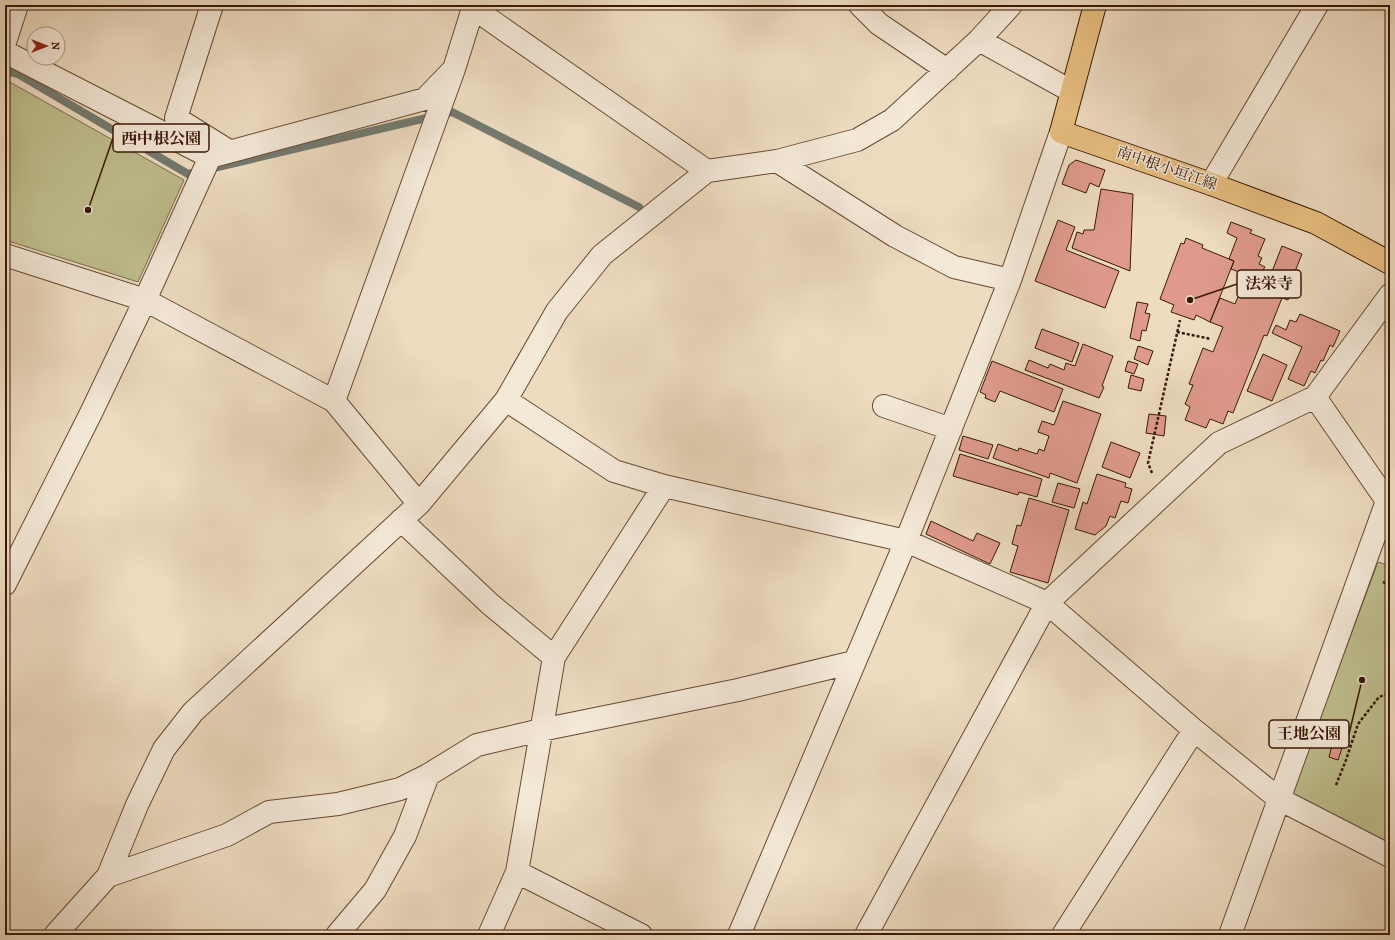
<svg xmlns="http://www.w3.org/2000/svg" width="1395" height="940" font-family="'IM FELL French Canon','Noto Serif JP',serif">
	<rect width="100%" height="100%" fill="#eedcc1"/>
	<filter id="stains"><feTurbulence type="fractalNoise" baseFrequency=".005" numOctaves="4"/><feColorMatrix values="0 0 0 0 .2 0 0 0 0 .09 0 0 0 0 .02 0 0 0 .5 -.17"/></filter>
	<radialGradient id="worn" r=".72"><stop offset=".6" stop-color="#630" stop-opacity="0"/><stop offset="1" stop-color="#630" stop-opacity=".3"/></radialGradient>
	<path fill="#bfbe8e" stroke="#7c6c4a" d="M8 81 184 180 138 282 5 240V90Z
		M1378 562 1390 566V843L1292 793Z"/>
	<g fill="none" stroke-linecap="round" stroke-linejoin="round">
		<path stroke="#737a70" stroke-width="8" d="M5 71 18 74 188 174 452 112 639 207"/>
	</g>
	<path fill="#df9a8c" stroke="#391905" d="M1076 160 1105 170 1099 187 1090 183 1086 193 1062 184 1069 165Z
		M1101 189 1133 194 1130 271 1072 248 1077 232 1083 234 1084 230H1094Z
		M1058 220 1075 227 1066 250 1119 271 1105 308 1035 281Z
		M1231 222 1252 230 1250 233 1265 239 1258 256 1262 258 1259 264 1265 267 1263 270 1271 274 1282 246 1302 254 1290 284 1294 286 1288 300 1282 298 1267 336 1264 335 1233 413 1228 411 1223 424 1210 419 1206 428 1185 420 1190 407 1185 404 1193 385 1189 384 1203 348 1213 352 1223 327 1210 322 1220 298 1235 304 1247 275 1231 269 1234 261 1229 259 1237 238 1227 233Z
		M1186 238 1203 245 1202 248 1234 261 1210 322 1196 315 1194 320 1171 312 1174 305 1160 299 1181 243 1184 244Z
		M1137 302 1148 304 1145 313 1150 314 1146 331 1142 330 1140 341 1130 338Z
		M1300 314 1340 331 1333 347 1330 345 1323 361 1321 360 1315 373 1311 371 1304 386 1288 379 1302 347 1272 333 1276 325 1286 330 1290 320 1296 322Z
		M1042 329 1079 343 1072 362 1035 348Z
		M1083 344 1113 356 1102 386 1104 387 1099 398 1025 370 1029 360 1048 368 1050 364 1064 370 1066 363 1075 366Z
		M1138 346 1153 351 1148 365 1134 359Z
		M1263 354 1287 365 1272 401 1247 391Z
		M992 361 1063 389 1054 412 1000 391 995 402 985 398 986 395 980 392Z
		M1128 361 1138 364 1134 374 1125 371Z
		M1131 375 1144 379 1141 391 1128 388Z
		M1063 401 1101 414 1077 483 1050 473 1049 478 993 458 998 444 1018 451 1019 448 1037 454 1039 449 1044 451 1049 436 1038 432 1042 421 1054 425Z
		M1149 414 1166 416 1164 436 1146 433Z
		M963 436 993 445 988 459 959 450Z
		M1111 442 1140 453 1130 478 1102 467Z
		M960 454 1042 479 1037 497 1019 492 1018 495 953 476Z
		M1097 474 1126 483 1125 487 1132 489 1128 503 1121 501 1115 518 1110 516 1106 526 1095 535 1075 529 1083 502 1087 504Z
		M1058 483 1080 489 1074 508 1052 502Z
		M1029 498 1069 510 1048 583 1010 572 1018 546 1012 544 1017 525 1021 526Z
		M931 521 973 541 977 533 1000 543 990 564 926 534Z
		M1333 742 1343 745 1338 760 1329 757Z"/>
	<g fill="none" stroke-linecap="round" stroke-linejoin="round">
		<defs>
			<path id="minor" d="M212 5 176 118 229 151
				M860 5 879 24 947 70
				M473 8 707 171
				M979 40 1071 91
				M5 42 17 5
				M5 52 210 157 425 99 454 69
				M777 161 895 236 954 267 1010 280
				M1211 184 1317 5
				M5 255 145 300 334 401 419 504
				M506 400 614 471 664 486 906 541 1047 603 1194 730 1279 799 1390 856
				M334 401 454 69 474 5
				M884 406 951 429
				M401 520 490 604 554 657
				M5 584 91 413 145 300 210 157
				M517 872 641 935
				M108 876 227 835 269 812 338 804 400 789 428 775 477 745 541 730 738 690 854 662
				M55 935 108 876 137 805 164 749 193 712 419 504 506 400 557 311 602 255 707 171 777 161 857 140 892 120 979 40 1011 5
				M337 935 375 890 405 836 428 775
				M489 935 517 872 554 657 664 486
				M739 935 906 541 1010 280 1061 132
				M866 935 1047 603 1219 443 1315 397 1390 295
				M1063 935 1194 730
				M1230 935 1387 501 1315 397"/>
			<path id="major" d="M1095 5 1061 132 1211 184 1316 223 1390 263"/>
		</defs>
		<use href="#minor" stroke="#664a34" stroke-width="24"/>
		<use href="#major" stroke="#391905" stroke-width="24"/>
		<path stroke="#391905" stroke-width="2.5" stroke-dasharray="3 2" stroke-linecap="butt" d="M1177 332 1211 339
			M1152 473 1148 463 1180 320
			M1383 582 1390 585
			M1336 785 1346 760 1358 724 1379 697 1390 693"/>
		<use href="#minor" stroke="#f4e8d7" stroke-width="22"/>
		<use href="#major" stroke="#e7be80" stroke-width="22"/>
	</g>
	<g text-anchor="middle" stroke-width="3" stroke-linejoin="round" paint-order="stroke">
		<g font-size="15" fill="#391905" stroke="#f4e8d7">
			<text transform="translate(1167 168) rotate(19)" y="5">南中根小垣江線</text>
		</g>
	</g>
	<path fill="none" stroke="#391905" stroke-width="1.5" d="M88 210L113 138M1190 300L1237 284M1362 680L1349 734"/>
	<g fill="#391905" stroke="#f4e8d7" stroke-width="1.5">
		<circle cx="88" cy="210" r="4"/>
		<circle cx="1190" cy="300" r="4"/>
		<circle cx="1362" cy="680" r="4"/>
	</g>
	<g fill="#f4e8d7" stroke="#391905" stroke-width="1.5">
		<rect x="113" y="124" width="96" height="28" rx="4"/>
		<rect x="1237" y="270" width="64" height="28" rx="4"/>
		<rect x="1269" y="720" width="80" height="28" rx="4"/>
	</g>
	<g font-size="16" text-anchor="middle" font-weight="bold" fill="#391905">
		<text x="161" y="144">西中根公園</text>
		<text x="1269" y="289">法栄寺</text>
		<text x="1309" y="739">王地公園</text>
	</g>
	<rect width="1395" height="940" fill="none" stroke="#eedcc1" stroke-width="20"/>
	<rect x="6" y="6" width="1383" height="928" fill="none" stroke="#391905" stroke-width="2"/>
	<rect x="10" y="10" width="1375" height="920" fill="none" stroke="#391905"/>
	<g transform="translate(46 46) rotate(90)"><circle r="19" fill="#f4e8d7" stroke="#a99583"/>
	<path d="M0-3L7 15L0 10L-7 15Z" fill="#8f2418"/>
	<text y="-6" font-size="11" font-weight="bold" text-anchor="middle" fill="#391905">N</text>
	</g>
	<rect width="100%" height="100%" filter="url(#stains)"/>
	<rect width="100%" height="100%" fill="url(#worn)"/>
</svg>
